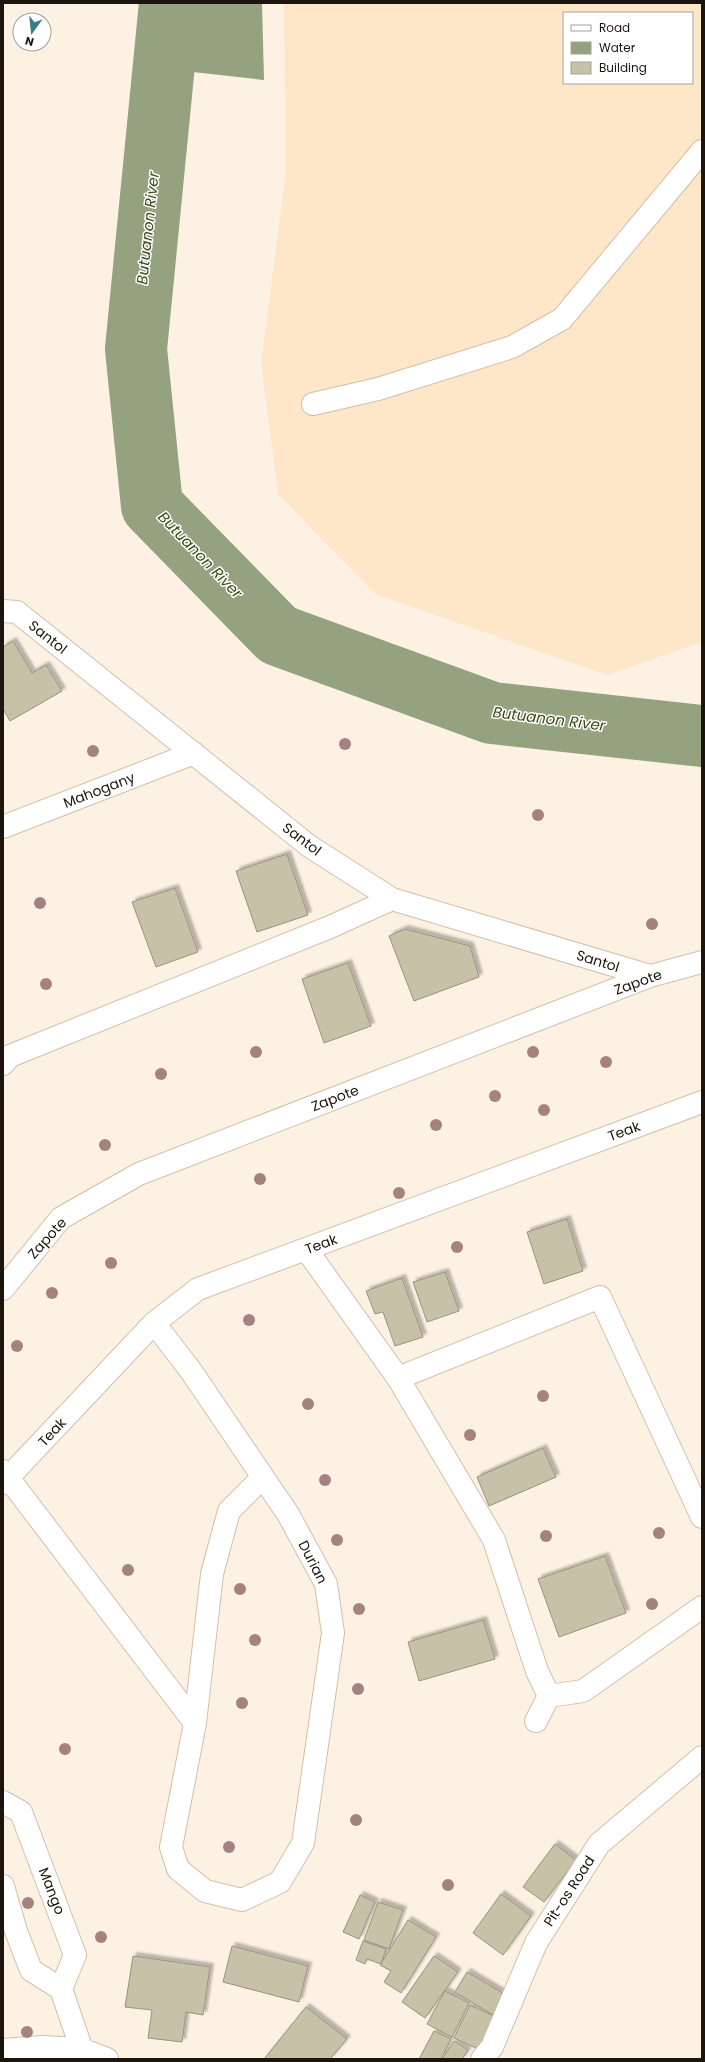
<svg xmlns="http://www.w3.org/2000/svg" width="705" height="2062" font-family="Poppins,sans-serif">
	<defs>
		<filter id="shadow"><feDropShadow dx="3.5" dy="-3.5" stdDeviation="1" flood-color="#0004"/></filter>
	</defs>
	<rect width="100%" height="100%" fill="#fdf1e4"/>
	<path fill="#fee6c9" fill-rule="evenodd" d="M284 3H702V642L607 675 375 594 278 494 261 363 286 171ZM564 13H692V83H564Z"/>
	<path fill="#94a280" d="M142 3H262L264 80 139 66Z"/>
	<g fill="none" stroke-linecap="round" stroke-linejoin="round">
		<path stroke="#94a280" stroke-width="62" d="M170 3 136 349 152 506 278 635 492 713 702 736"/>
	</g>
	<path fill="#c6c1a7" stroke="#98947b" filter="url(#shadow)" d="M13 641 32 673 46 665 62 691 10 721 3 709V647Z
		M287 854 308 915 257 932 236 871Z
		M175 888 198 952 156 967 132 902Z
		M405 929 470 946 479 977 414 1001 389 936Z
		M348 963 371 1026 324 1043 302 979Z
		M567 1219 583 1271 544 1284 527 1232Z
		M445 1272 459 1311 427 1322 413 1282Z
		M402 1278 423 1337 395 1346 383 1312 375 1314 366 1291Z
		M543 1448 556 1477 489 1506 477 1477Z
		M605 1556 626 1613 559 1637 538 1579Z
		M483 1620 495 1659 419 1681 408 1642Z
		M555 1844 576 1860 544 1902 523 1887Z
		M501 1894 531 1916 503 1955 473 1933Z
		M360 1895 375 1902 359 1939 343 1932Z
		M378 1902 403 1910 389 1949 364 1940Z
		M408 1920 436 1937 401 1993 384 1982 391 1971 380 1965Z
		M363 1941 386 1949 381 1964 367 1959 365 1964 356 1960Z
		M232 1946 308 1966 299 2002 223 1982Z
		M133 1956 210 1967 203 2015 186 2012 182 2042 148 2038 152 2010 125 2007Z
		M434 1956 458 1972 425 2018 402 2002Z
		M467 1972 506 1995 493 2015 455 1992Z
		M445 1991 469 2003 452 2037 427 2024Z
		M470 2005 494 2016 478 2049 454 2038Z
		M306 2007 347 2039 330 2059H264Z
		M434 2031 451 2039 441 2059H419Z
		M454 2041 468 2050 462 2059H442Z"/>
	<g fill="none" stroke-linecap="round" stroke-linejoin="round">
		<defs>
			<path id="minor" d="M313 404 378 389 512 347 562 319 702 151
				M3 611 17 612 309 846 392 899 650 976
				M3 827 194 753
				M3 1064 10 1056 330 927 392 899
				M306 1249 398 1378 494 1540 537 1671 549 1696
				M3 1289 61 1218 139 1174 650 976 702 962
				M154 1323 191 1371 288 1514 326 1584 333 1633 303 1843 280 1882 242 1900 205 1891 178 1869 171 1847 195 1723 212 1574 229 1511 263 1477
				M398 1378 600 1297 702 1517
				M3 1471 195 1723
				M3 1483 154 1323 198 1289 702 1102
				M536 1721 549 1696 583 1691 702 1607
				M3 1802 21 1812 75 1955 61 1989 85 2059
				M3 1886 16 1931 31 1970 61 1989
				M3 2050 42 2047 81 2049 107 2059
				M482 2059 492 2047 536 1943 599 1844 702 1757"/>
		</defs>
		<use href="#minor" stroke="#d2bfaa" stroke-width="24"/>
		<use href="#minor" stroke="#fff" stroke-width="22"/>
	</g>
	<g fill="#a6827f">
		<circle cx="345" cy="744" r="6"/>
		<circle cx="93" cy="751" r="6"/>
		<circle cx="538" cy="815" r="6"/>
		<circle cx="40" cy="903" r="6"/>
		<circle cx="652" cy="924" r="6"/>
		<circle cx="46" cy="984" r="6"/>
		<circle cx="256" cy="1052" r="6"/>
		<circle cx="533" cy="1052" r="6"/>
		<circle cx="606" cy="1062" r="6"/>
		<circle cx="161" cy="1074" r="6"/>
		<circle cx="495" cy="1096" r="6"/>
		<circle cx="544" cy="1110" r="6"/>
		<circle cx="436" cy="1125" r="6"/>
		<circle cx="105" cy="1145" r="6"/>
		<circle cx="260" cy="1179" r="6"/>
		<circle cx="399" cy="1193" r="6"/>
		<circle cx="457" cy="1247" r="6"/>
		<circle cx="111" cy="1263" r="6"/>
		<circle cx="52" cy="1293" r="6"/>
		<circle cx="249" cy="1320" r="6"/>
		<circle cx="17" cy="1346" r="6"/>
		<circle cx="543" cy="1396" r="6"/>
		<circle cx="308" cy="1404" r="6"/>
		<circle cx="470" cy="1435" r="6"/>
		<circle cx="325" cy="1480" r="6"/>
		<circle cx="659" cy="1533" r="6"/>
		<circle cx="546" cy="1536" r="6"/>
		<circle cx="337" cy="1540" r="6"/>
		<circle cx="128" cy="1570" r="6"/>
		<circle cx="240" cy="1589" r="6"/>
		<circle cx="652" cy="1604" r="6"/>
		<circle cx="359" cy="1609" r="6"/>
		<circle cx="255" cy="1640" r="6"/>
		<circle cx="358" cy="1689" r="6"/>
		<circle cx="242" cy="1703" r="6"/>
		<circle cx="65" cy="1749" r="6"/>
		<circle cx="356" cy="1820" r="6"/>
		<circle cx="229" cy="1847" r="6"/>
		<circle cx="448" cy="1885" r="6"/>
		<circle cx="28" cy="1903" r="6"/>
		<circle cx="101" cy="1937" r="6"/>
		<circle cx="27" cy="2032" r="6"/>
	</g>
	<g text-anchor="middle" stroke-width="3" stroke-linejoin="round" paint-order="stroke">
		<g font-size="14" fill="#1c150d" stroke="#fff">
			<text transform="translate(48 637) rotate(38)" y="5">Santol</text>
			<text transform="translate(99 790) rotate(-21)" y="5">Mahogany</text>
			<text transform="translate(302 839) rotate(37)" y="5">Santol</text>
			<text transform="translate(598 961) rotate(17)" y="5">Santol</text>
			<text transform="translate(638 982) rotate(-20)" y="5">Zapote</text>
			<text transform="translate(335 1098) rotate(-21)" y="5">Zapote</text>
			<text transform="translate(624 1131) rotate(-20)" y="5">Teak</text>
			<text transform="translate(47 1238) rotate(-48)" y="5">Zapote</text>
			<text transform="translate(321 1244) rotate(-20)" y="5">Teak</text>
			<text transform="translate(52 1432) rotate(-47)" y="5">Teak</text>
			<text transform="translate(313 1562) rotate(63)" y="5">Durian</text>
			<text transform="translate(52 1891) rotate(69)" y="5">Mango</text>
			<text transform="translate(569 1891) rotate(-57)" y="5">Pit-os Road</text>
		</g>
		<g font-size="15" font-style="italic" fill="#3a4b15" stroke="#fff">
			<text transform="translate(148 228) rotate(-84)" y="5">Butuanon River</text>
			<text transform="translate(200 555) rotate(46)" y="5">Butuanon River</text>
			<text transform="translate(549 719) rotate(7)" y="5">Butuanon River</text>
		</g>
	</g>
	<rect width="705" height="2062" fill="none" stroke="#1c150d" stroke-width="8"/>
	<rect x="563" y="12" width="130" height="72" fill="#ffffff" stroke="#a4a19e"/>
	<rect x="571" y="25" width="20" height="6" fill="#ffffff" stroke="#a4a19e"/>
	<text x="599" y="32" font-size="12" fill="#1c150d">Road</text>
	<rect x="571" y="42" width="20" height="12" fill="#94a280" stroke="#a4a19e"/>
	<text x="599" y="52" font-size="12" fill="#1c150d">Water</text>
	<rect x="571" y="62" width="20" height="12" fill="#c6c1a7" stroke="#a4a19e"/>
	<text x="599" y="72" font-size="12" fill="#1c150d">Building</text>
	<g transform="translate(32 32) rotate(195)"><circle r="19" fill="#ffffff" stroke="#a4a19e"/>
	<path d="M0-3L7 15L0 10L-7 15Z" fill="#377e87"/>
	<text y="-6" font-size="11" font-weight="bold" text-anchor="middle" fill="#1c150d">N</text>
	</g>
</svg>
